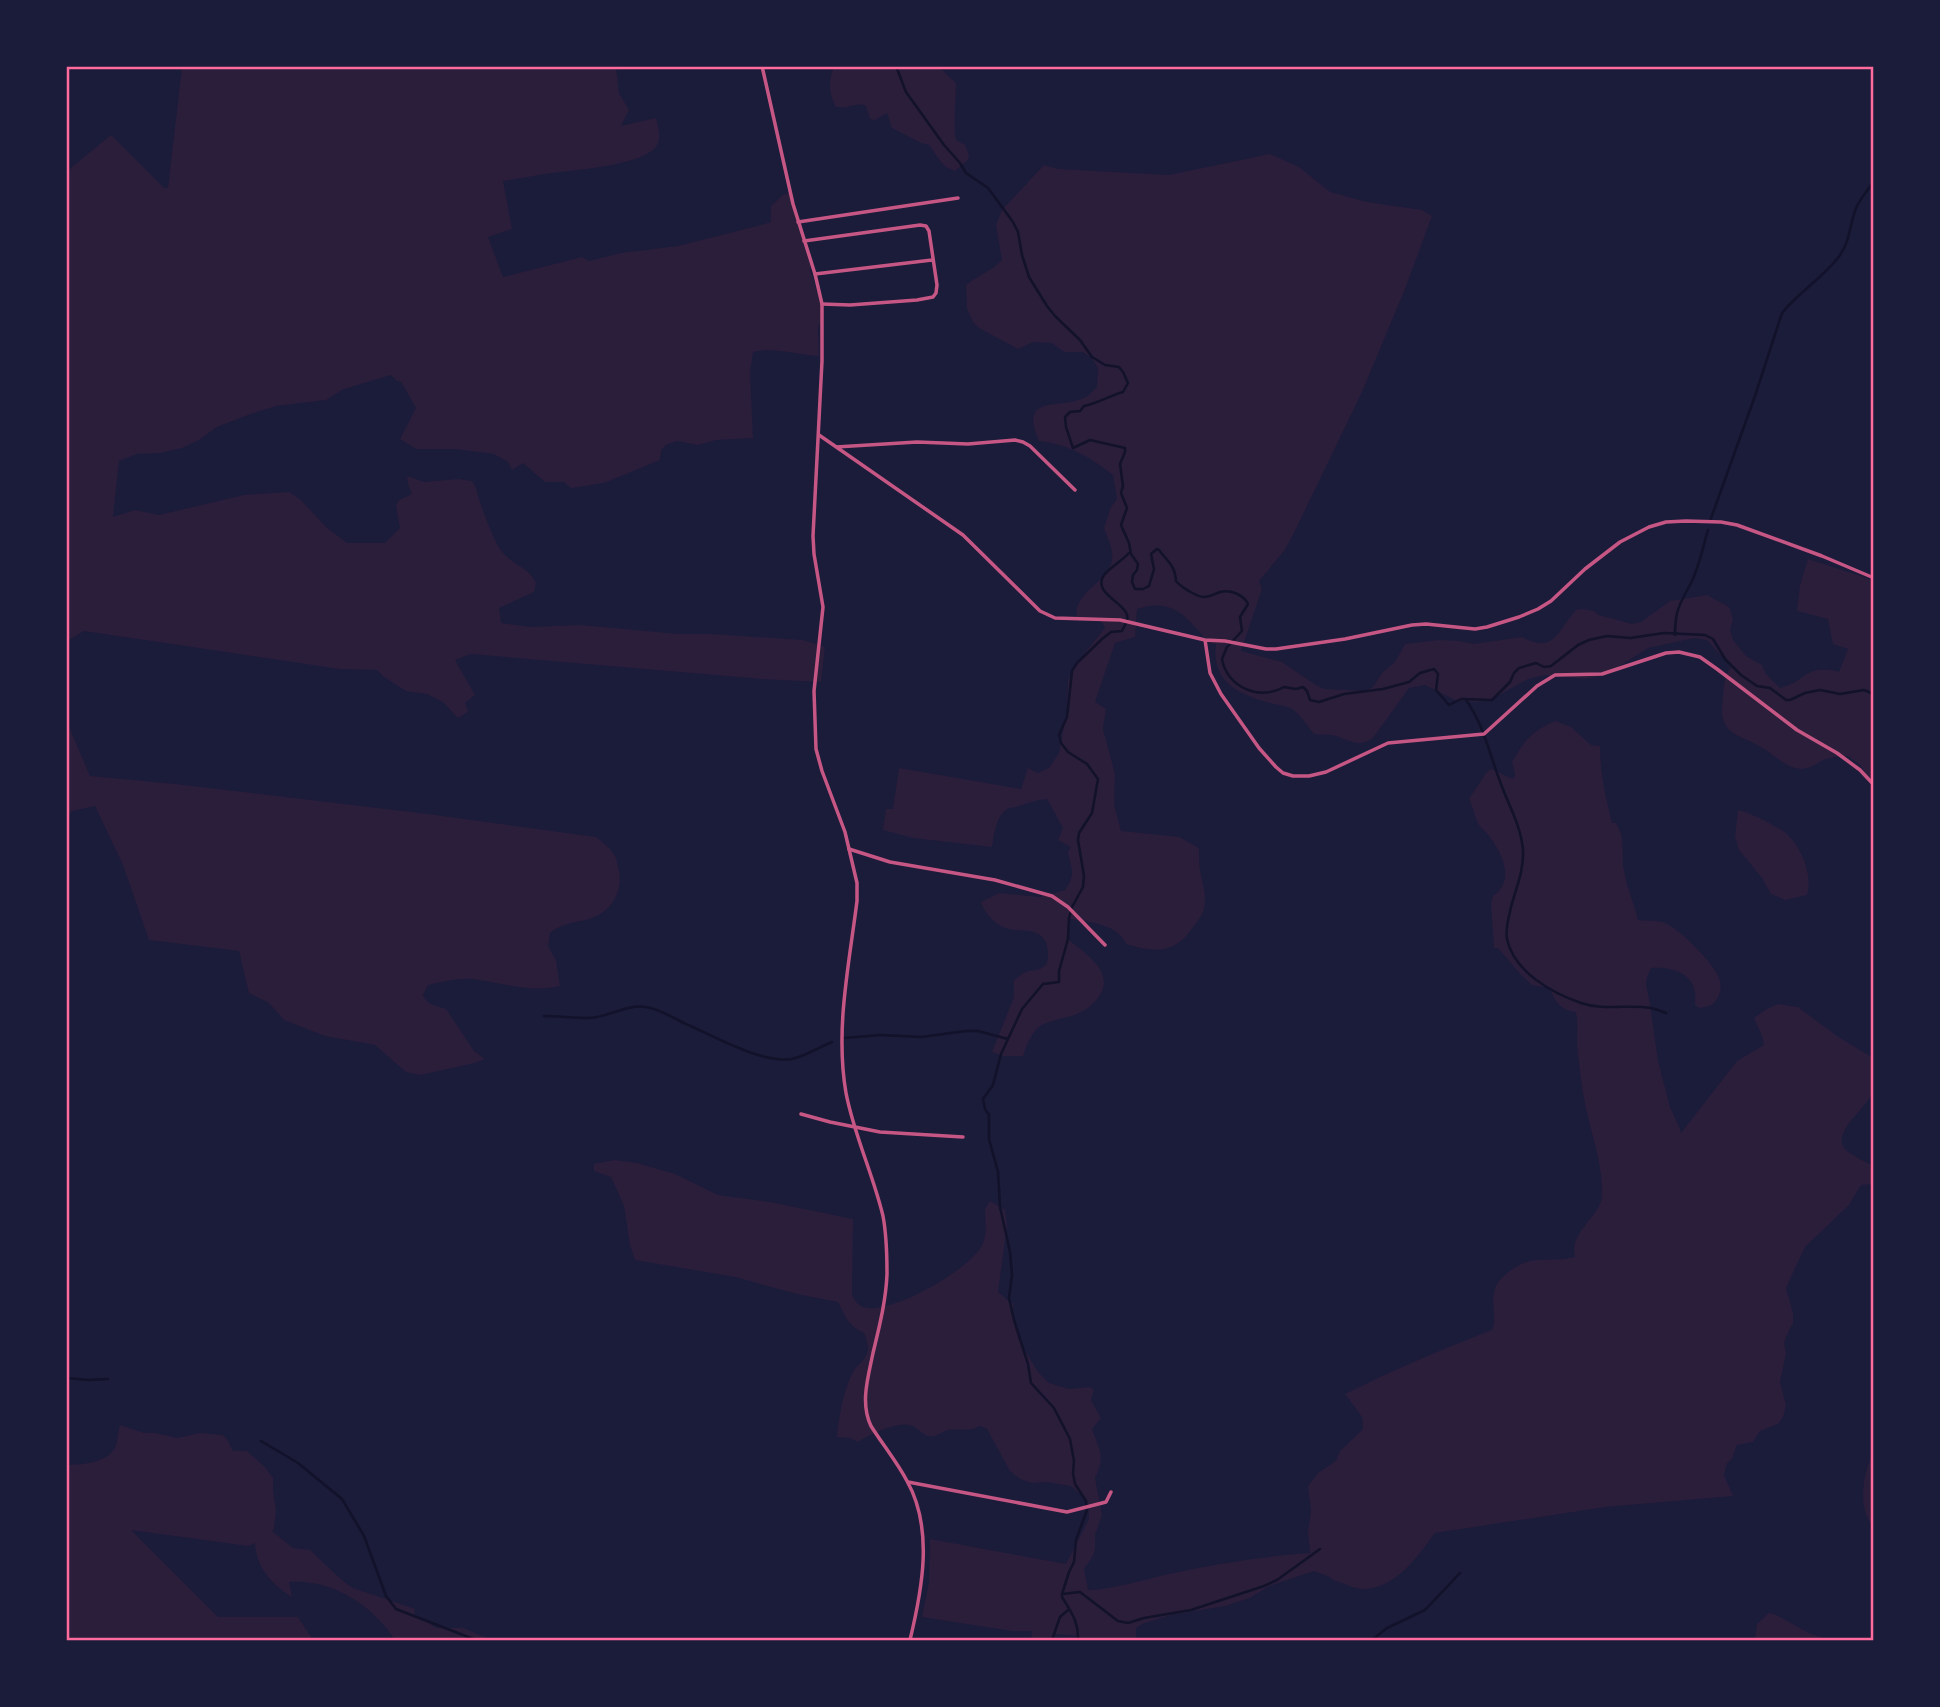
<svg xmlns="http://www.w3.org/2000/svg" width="1940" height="1707" font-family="Spectral,serif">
	<rect width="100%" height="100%" fill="#1b1b3a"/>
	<path fill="#2a1e3b" d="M182 67H616L619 93 629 110 621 126 656 118C658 127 662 136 657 145 647 165 575 170 553 173 536 175 520 179 503 181L512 229 488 237 503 277 582 257 589 261 621 253 678 246 761 225 771 222V206L783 195 792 192 811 267 810 270 821 304 822 318 818 328 819 356C797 355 774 347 753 352L750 373 753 438 716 440 698 445 677 441 666 445 661 450 660 460 604 483 571 488 564 482H545L523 463 512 470 508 462 494 454 455 449H416L400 439 416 408 401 382 397 381 391 375 344 389 326 400 276 406 248 415 217 427 199 440 182 448 160 453 137 454 119 461 113 517 135 510 159 515 244 495 289 492 301 500 326 527 347 543H385L400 528 396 505 399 500 412 494 408 484 407 476 424 482 459 479 472 481C477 488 477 494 480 502 485 516 494 542 503 553 514 565 529 568 536 583L534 592 499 608 501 623 531 627 581 625 678 634H713L803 640 825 647 821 682 762 679 471 654 455 660 475 695 465 703 468 712 458 718 443 702 427 694 406 691 384 677 377 670 340 669 84 631 67 641V171L111 135 164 188H168Z
		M934 67 942 70 956 83C956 101 953 123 956 140L965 145 969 155 968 160 955 171 946 167 941 162 929 145 921 143 892 128 887 113 875 120 870 119 866 106C856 101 846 111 835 106 829 92 828 81 834 67Z
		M1270 154 1299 167 1330 192 1367 202 1422 210 1432 216 1405 289 1362 392 1293 535 1284 551 1259 581 1262 589 1241 651 1282 662 1316 685 1324 689 1365 691 1373 687 1382 673 1395 662 1405 644 1439 640 1459 641 1474 644 1522 637C1554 655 1558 630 1576 610L1582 609 1594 611 1599 615 1632 624 1641 622 1670 601 1707 595 1729 607 1733 619 1730 630 1733 640 1746 656 1762 665 1766 674 1780 688C1808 681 1805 663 1839 672L1848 649 1833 644 1828 619 1797 611 1800 585 1808 559 1873 580V785L1860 765 1848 756C1840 756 1833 757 1826 759 1818 762 1811 769 1801 769 1786 768 1776 756 1764 749 1739 732 1717 738 1723 697 1724 684 1724 677 1731 667L1707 640 1694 638 1648 648 1606 675 1586 679 1545 675 1528 679 1492 699 1477 702 1457 701 1425 685 1409 688 1373 738C1358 749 1348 739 1332 735 1326 734 1320 735 1314 734 1308 727 1298 712 1292 709 1285 705 1277 705 1270 703 1238 694 1211 682 1216 644L1209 643C1187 618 1174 597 1137 609L1135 637 1115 643 1095 702 1106 709 1103 729 1115 774 1114 805 1121 831 1179 837 1199 848C1199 855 1199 863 1200 870 1202 883 1207 895 1204 908 1203 915 1197 922 1193 927 1176 954 1154 953 1126 944 1118 924 1089 922 1070 919L1068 927V939C1084 953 1115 971 1100 995 1095 1004 1085 1011 1075 1015 1065 1018 1046 1021 1039 1027 1030 1035 1027 1045 1023 1056H1003L992 1052 1014 997V980C1019 977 1022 973 1028 971 1033 970 1039 971 1043 967 1047 965 1047 962 1048 958 1050 920 1017 936 1001 926 992 921 984 912 981 902L999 893 1040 897 1065 890C1077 871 1071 872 1068 852L1071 847 1058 840 1063 828 1047 799C1036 800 1029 803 1019 806 1015 808 1011 807 1007 809 996 816 994 835 992 847L913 838 883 830 886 809H893L899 768 1021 789 1028 768 1038 773 1049 768 1059 753 1067 710 1068 680 1075 665 1105 628 1102 622 1093 618 1078 621C1068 594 1109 583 1112 560 1114 549 1107 538 1104 528L1111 507 1117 499 1113 475C1090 457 1068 444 1039 441 1018 393 1060 410 1084 398 1089 396 1093 390 1097 387L1098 368 1092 358 1083 352H1064L1052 343 1033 342 1018 349 979 328 973 322 967 309 966 285C977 276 992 271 1002 260L996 225 1002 210 1044 165 1058 169 1169 175Z
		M1555 721 1571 727 1591 745 1600 746C1600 773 1606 798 1612 823H1616C1626 839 1621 854 1624 871 1627 888 1634 903 1638 920 1647 921 1657 920 1665 923 1680 929 1714 964 1719 978 1722 985 1721 993 1717 999 1713 1006 1707 1007 1699 1008L1695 1005C1695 1001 1696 997 1695 994 1694 972 1668 966 1651 968L1647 977 1646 984 1650 1004 1658 1061 1670 1107 1680 1129 1681 1133 1737 1061 1764 1045 1762 1036 1754 1018 1765 1010 1778 1004 1798 1007 1837 1036 1873 1058C1873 1067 1876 1082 1873 1091 1867 1111 1821 1137 1853 1155 1860 1159 1866 1163 1873 1165V1184L1861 1185 1849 1205 1805 1247 1790 1279 1786 1288 1793 1313V1323L1786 1337 1784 1343 1786 1354 1780 1382 1786 1405 1783 1417 1778 1424 1760 1431 1753 1442 1737 1445 1732 1459 1727 1463 1724 1475 1733 1496 1605 1507 1435 1533C1418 1556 1398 1586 1366 1589 1356 1590 1343 1583 1333 1580L1330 1577 1314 1571 1269 1586 1250 1598 1225 1606 1171 1615 1142 1624 1136 1628V1640H1080L1079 1636 1056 1634 1053 1640H1031L1032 1631H1012L922 1617 929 1582 930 1539 1066 1564 1089 1519 1088 1506 1081 1495 1071 1486 1045 1482 1032 1483 1020 1479 1010 1471 987 1429 980 1426C965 1433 963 1428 948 1430 942 1432 935 1438 928 1436 921 1434 917 1426 909 1425 897 1422 868 1435 858 1442L850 1438 837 1437C839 1416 843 1391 853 1372 858 1363 867 1360 868 1349 868 1343 866 1338 864 1333 849 1327 845 1316 838 1302L797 1294 735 1277 635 1260 630 1245 624 1206 611 1177 594 1171V1164L615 1160 637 1163 675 1174 718 1195 770 1202 853 1219 852 1295C855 1300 857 1305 863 1307 890 1316 968 1270 981 1247 988 1234 985 1223 985 1209L990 1201 1005 1210 1007 1225 998 1292 1011 1303H1013L1014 1323 1019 1341 1038 1372 1049 1383 1069 1389 1090 1387 1094 1390 1091 1400 1101 1418 1092 1429C1099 1449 1106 1457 1095 1478L1102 1515 1095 1535V1549L1093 1556 1084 1569 1088 1590C1115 1589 1142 1580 1169 1574 1215 1564 1263 1556 1310 1553L1308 1532 1311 1511 1308 1486 1318 1473 1336 1461 1340 1451 1363 1429 1362 1417 1345 1394C1393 1370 1442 1349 1492 1330 1497 1318 1491 1305 1494 1292 1496 1284 1500 1279 1506 1274 1531 1252 1547 1264 1575 1257 1568 1232 1601 1217 1602 1195 1603 1162 1590 1131 1584 1099 1581 1081 1579 1063 1577 1045 1577 1034 1578 1023 1576 1012 1560 1010 1555 1002 1550 988L1532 985 1520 974 1498 948H1494L1491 904 1493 896C1515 881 1503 855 1490 837 1487 833 1482 829 1479 825 1475 818 1473 807 1469 799L1486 773 1491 769 1513 779 1515 775 1512 762C1525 740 1532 731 1555 721Z
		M67 722 90 776 175 784 428 814 596 837C602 842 612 849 615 856 624 878 621 901 600 914 585 924 567 919 550 933L548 946 556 960 560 986C530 993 503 983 473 979 458 978 442 982 428 985L423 995C426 1005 438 1006 446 1009L474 1051 485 1059 475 1063 420 1075 406 1072 375 1045 325 1036 284 1020 269 1003 249 993 239 951 149 940 123 865 95 806 72 811 67 816Z
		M1738 810C1749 812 1779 827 1787 834 1802 848 1813 876 1807 895L1785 900 1771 894 1762 878 1739 850 1735 836Z
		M120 1425 144 1433H155L177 1438 200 1433 223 1435 228 1441 233 1451H247L265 1467 273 1478V1490L276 1510 274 1529 272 1531 293 1548 310 1550 343 1581 353 1588 415 1609 414 1614 436 1628H463L492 1640H395C372 1605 333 1579 289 1582L292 1597C272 1585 256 1567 255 1543L248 1546 131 1530 218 1617H298L313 1640H67V1465C83 1465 113 1462 117 1442 118 1436 118 1432 120 1425Z
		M1873 1452V1527C1857 1507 1863 1475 1873 1452Z
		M1769 1613 1776 1615 1809 1633 1828 1640H1755L1757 1624Z"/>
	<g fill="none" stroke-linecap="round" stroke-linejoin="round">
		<path stroke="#12122b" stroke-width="2.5" d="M896 66 906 92 944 145 960 163 966 173 988 188 1013 222 1018 232 1022 255 1029 277 1047 306 1055 316 1080 340 1092 357 1105 365 1119 367 1123 372 1128 383 1123 392C1109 396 1098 403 1084 406L1080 411 1070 412 1065 417 1066 427 1073 448 1090 440 1125 448V452L1120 464 1123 486 1121 493 1127 508 1121 525 1129 543 1131 554 1138 564 1137 570 1133 575 1132 582 1135 589H1143L1149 586 1154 569 1151 554 1157 549 1159 550C1168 562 1175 565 1176 581 1181 587 1197 597 1204 597 1210 597 1215 594 1220 592 1230 589 1244 595 1248 604L1240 617 1242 631 1227 647 1222 659C1227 688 1260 701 1284 687L1296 689 1303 687 1307 691 1310 700 1319 702 1344 694 1383 689 1409 682 1420 673 1434 669 1438 674 1436 690 1449 705 1461 699 1492 700 1510 682 1514 673 1519 668 1536 663 1544 667 1551 666 1578 645 1589 640 1607 636 1630 638 1664 633 1705 635 1713 639 1725 659 1741 675 1757 686 1770 688 1786 700H1790L1805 693 1820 690 1840 694 1864 690 1871 693 1874 696
			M1710 521 1755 396 1782 313C1798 293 1821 279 1837 259 1849 245 1849 230 1854 214 1857 201 1867 192 1874 181
			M1675 635C1675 609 1680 604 1691 583 1699 567 1703 547 1708 530
			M1466 700C1484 725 1490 756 1501 784 1509 806 1521 826 1523 850 1524 871 1516 888 1511 907 1509 917 1505 929 1507 939 1514 972 1552 993 1581 1003 1604 1011 1628 1004 1651 1008 1656 1009 1661 1011 1666 1013
			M544 1016C559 1016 573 1018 588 1018 607 1018 626 1004 646 1007 660 1009 673 1018 686 1024 714 1036 762 1064 792 1059 806 1056 819 1047 832 1042
			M844 1038 881 1035 921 1037 966 1031H978L1008 1039
			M66 1378 89 1380 108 1379
			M261 1441 298 1463 342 1499 364 1536 386 1596 396 1609 476 1640
			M1062 1594 1069 1572 1074 1562 1076 1540 1087 1510 1086 1501 1075 1484 1073 1473 1074 1461 1070 1439 1054 1408 1031 1383 1028 1364 1014 1320 1009 1298 1012 1275 1010 1252 1000 1207 998 1172 989 1139V1115L985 1109 983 1099 993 1085 1001 1054 1022 1009 1043 984 1059 982V971L1068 939 1069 918 1072 907 1083 887 1084 876 1078 840 1079 833 1092 813 1098 779 1087 764 1068 752 1061 743 1059 735 1067 717 1072 671 1077 663 1102 639 1111 632 1122 631C1124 626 1129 621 1127 615 1124 602 1092 593 1104 575 1109 568 1122 561 1129 553
			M1062 1594 1080 1592 1118 1621 1128 1623 1144 1618 1191 1610 1264 1586 1277 1580 1320 1549
			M1062 1594V1597C1071 1612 1079 1622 1078 1640
			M1052 1640 1060 1617 1068 1610
			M1372 1640 1387 1628 1425 1610 1460 1573"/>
		<path stroke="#c65784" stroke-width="3.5" d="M798 222 958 198
			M804 241 920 225 926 226 929 231 937 285 936 293 933 297 917 300 850 305 822 304
			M815 274 932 260
			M819 435 963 535 1040 611 1055 618 1120 620 1205 640 1225 641 1266 649H1276L1345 639 1412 625 1426 624 1475 629 1487 627 1519 617 1538 609 1551 601 1585 569 1620 542 1649 527 1666 522 1686 521 1721 522 1737 525 1822 556 1874 578
			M836 447 917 442 968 444 1015 440 1023 442 1030 446 1075 490
			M1205 640 1210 673 1221 694 1259 748 1276 767 1283 773 1293 776H1309L1326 772 1388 743 1484 734 1537 686 1555 675 1602 674 1666 653 1679 652 1700 657 1717 669 1797 730 1837 753 1860 770 1874 785
			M849 849 890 862 995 880 1052 896 1068 907 1105 945
			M801 1114 830 1122 880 1132 963 1137
			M908 1482 1067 1512 1106 1502 1111 1492"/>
		<path stroke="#c65784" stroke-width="3.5" d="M762 66 793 204 815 274 822 304V361L813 536 814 554 823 607 814 691 816 749 822 771 845 832 857 883V901C849 965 835 1029 846 1093 854 1135 873 1174 883 1216 886 1232 887 1258 887 1274 886 1301 879 1328 873 1353 868 1378 860 1403 871 1426 883 1445 897 1462 907 1481 934 1529 922 1590 910 1640"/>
	</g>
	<rect width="1940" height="1707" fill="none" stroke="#1b1b3a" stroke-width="136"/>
	<rect x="68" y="68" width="1804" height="1571" fill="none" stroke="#ff6b9d" stroke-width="2.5"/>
</svg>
